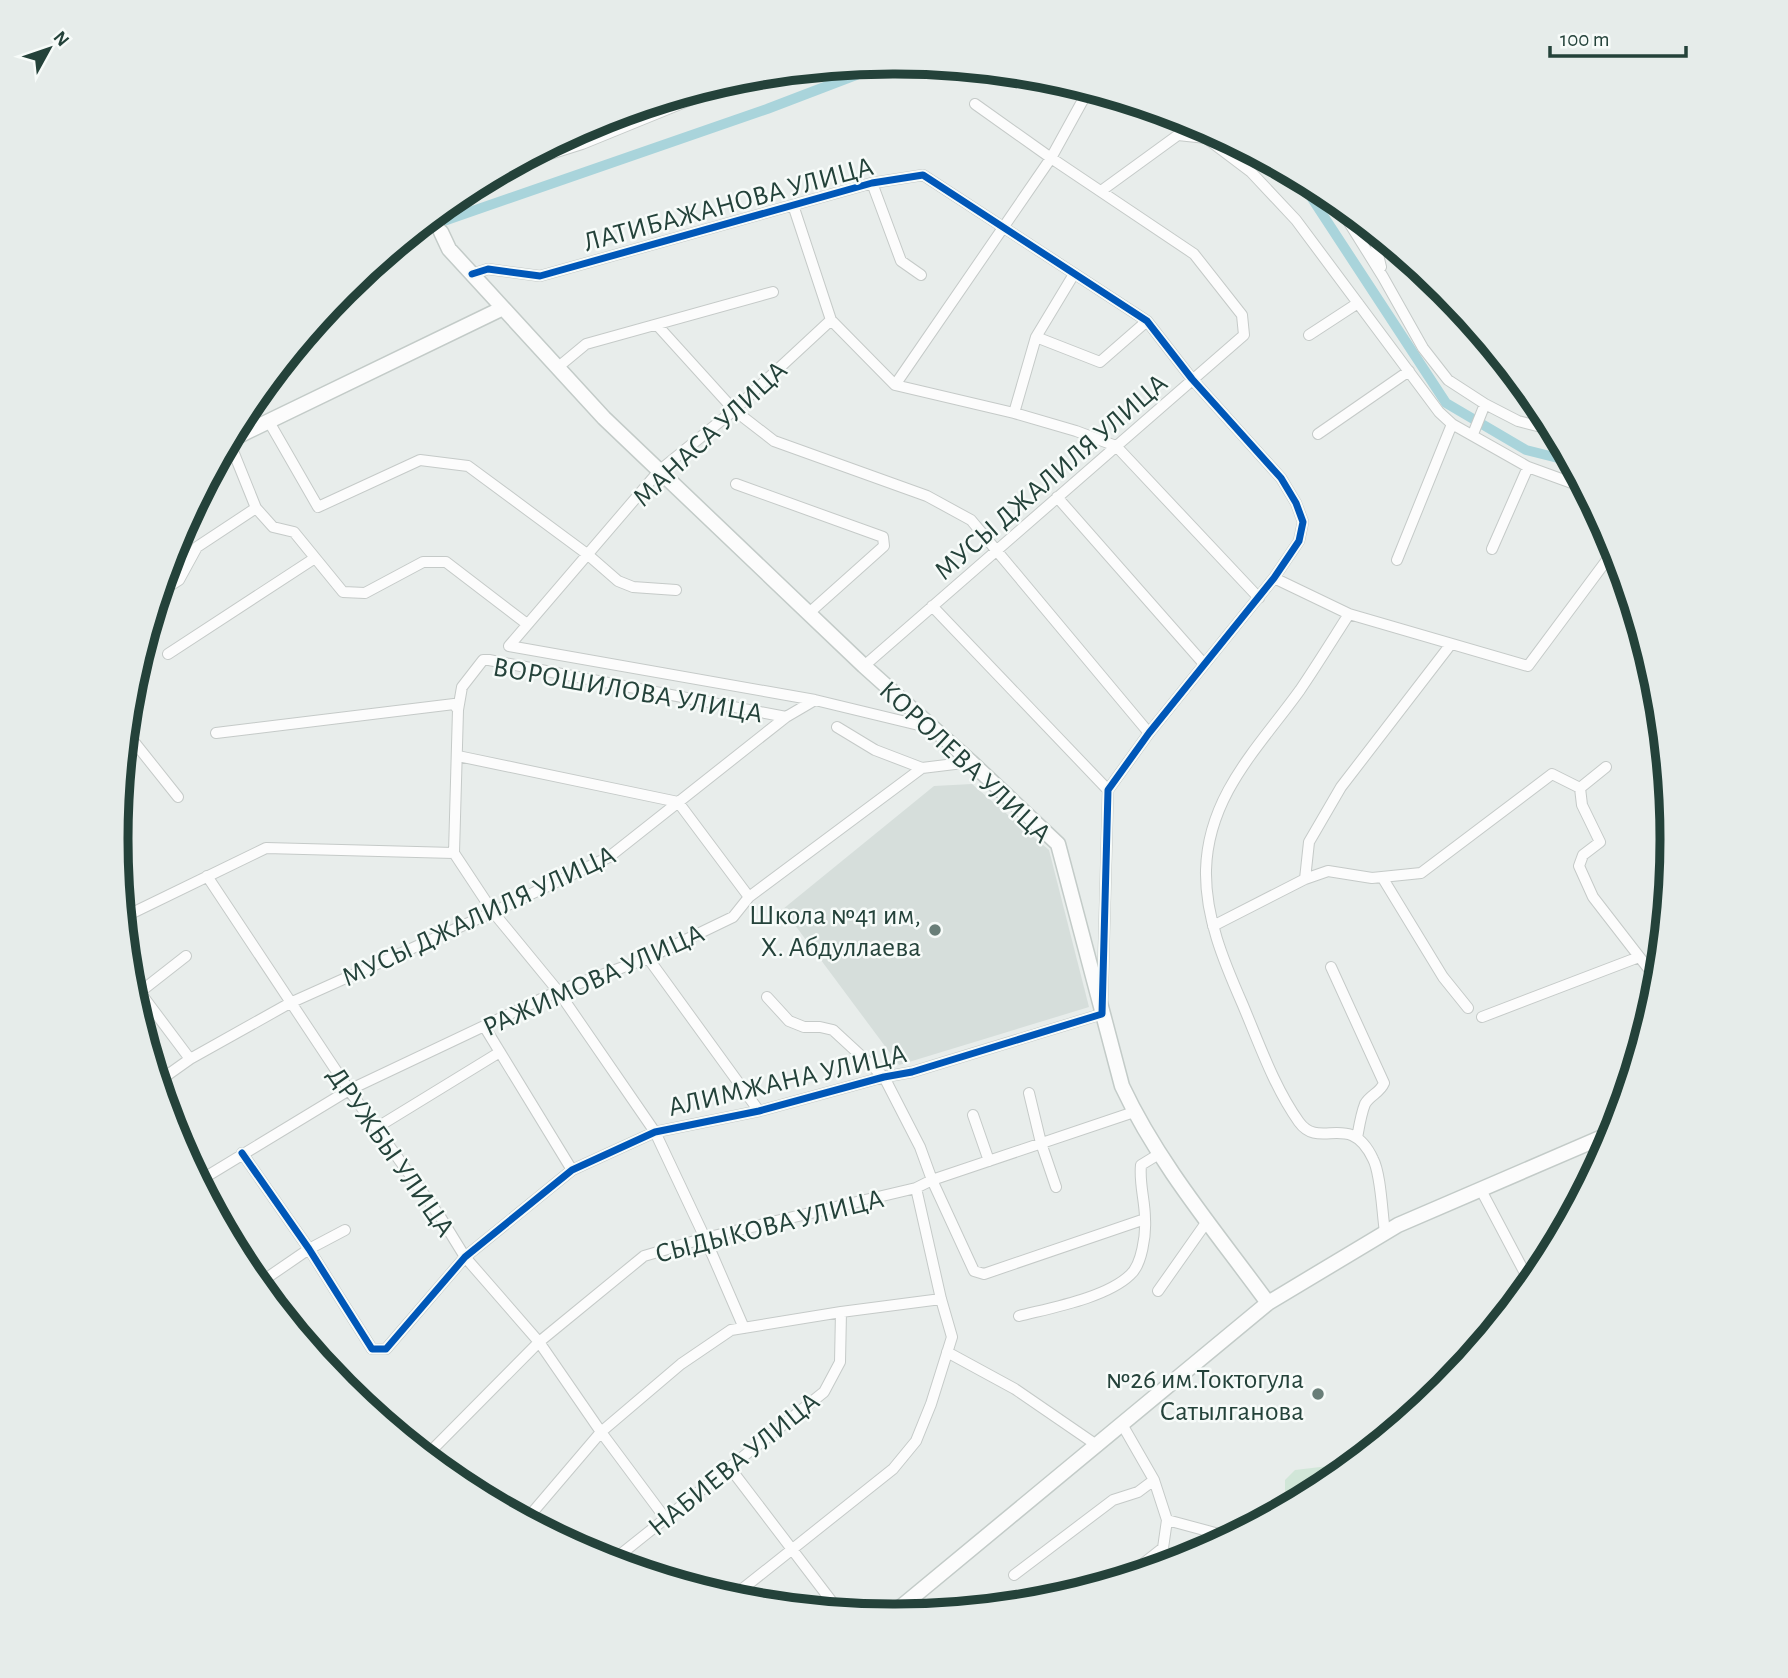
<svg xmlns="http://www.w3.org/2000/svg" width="1788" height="1678" font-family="'Alegreya Sans',sans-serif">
	<rect width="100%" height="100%" fill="#e8edeb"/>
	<path fill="#d6dedb" d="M972 784 1049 850 1089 1007 899 1065 783 909 934 786Z"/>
	<path fill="#d1e6d8" d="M1354 1463 1326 1486 1291 1505 1285 1490V1480L1295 1470Z"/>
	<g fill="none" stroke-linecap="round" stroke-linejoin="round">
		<path stroke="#a9d4db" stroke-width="10" d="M1298 177 1446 403 1526 450 1570 461
			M415 231 767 109 890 62"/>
		<defs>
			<path id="street" d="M512 166 582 144 749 76
				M872 183 901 261 921 275
				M1101 191 1178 135 1206 138 1251 172 1296 220 1439 412 1452 424 1528 467 1583 487
				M1335 200 1383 277 1423 348 1448 380 1485 404 1518 421 1553 430
				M793 205 831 320 895 385 1014 413 1076 431 1116 446 1259 598
				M435 214 441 232
				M1372 230 1381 267
				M657 325 734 410 774 441 927 496 971 520 1149 733
				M1309 335 1358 303
				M1036 337 1100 362 1147 321
				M557 368 586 344 773 292
				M895 385 1051 158 1089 89
				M1014 413 1036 337 1074 274
				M268 420 318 507 420 460 468 466 587 554 618 581 633 587 676 590
				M1318 434 1409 371
				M1473 434 1485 404
				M229 441 256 508 273 527 294 532 343 592 365 593 423 562H446L527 624
				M736 484 883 537 884 546 809 613
				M1057 497 1204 664
				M1492 549 1528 467
				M1397 560 1452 424
				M1274 578 1349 614 1528 666 1615 549
				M160 592 179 580 197 547 256 508
				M932 606 1108 790
				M1349 614C1333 639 1317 665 1300 690 1259 747 1208 795 1206 870 1205 917 1224 962 1242 1003 1259 1043 1274 1087 1299 1122 1320 1151 1350 1110 1373 1159 1381 1174 1382 1213 1385 1232
				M509 646 659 471 734 410 831 320
				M509 646 815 700 931 728
				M168 654 315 558
				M864 666 1244 335 1242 315 1194 254 1051 158 975 104
				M837 727 875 750 922 768
				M127 733 178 797
				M216 733 454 704 458 710
				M458 756 678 802 749 897
				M1606 767 1580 788 1582 805 1600 842 1583 855 1579 866 1593 897 1658 981
				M207 876 349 1090 441 1218 465 1257 539 1342 601 1432 665 1518
				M1382 877 1443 977 1468 1008
				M1305 879 1309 842 1341 787 1451 644
				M124 917 266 848 454 853
				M1213 926 1305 879 1328 871 1372 878 1421 873 1552 774 1580 788
				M648 958 759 1111
				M1331 967 1384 1083C1380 1093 1370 1095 1365 1104 1361 1114 1359 1127 1357 1138
				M130 979 190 1059
				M140 992 186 956
				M767 997 789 1021 804 1027H820L833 1030 884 1077 920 1147 932 1180 974 1271 984 1274 1145 1219
				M1482 1017 1639 957
				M484 1026 572 1170
				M159 1081 190 1059 290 1003 493 912 609 857 786 717 815 700
				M1029 1093 1041 1143 1056 1187
				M973 1115 989 1161
				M376 1128 500 1052
				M242 1153 309 1249 372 1349H386L465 1257 572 1170 655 1132 759 1111 884 1077 912 1072 1102 1014 1108 790 1149 733 1274 578 1299 541 1303 522 1296 503 1281 478 1192 379 1147 321 923 175 872 183 540 276 488 269 472 274
				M199 1181 349 1090 558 991 648 958 733 917 749 897 922 768 971 762
				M1481 1190 1527 1277 1533 1281
				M258 1284 309 1249 345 1230
				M1158 1291 1208 1220
				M1019 1316C1050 1308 1106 1298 1130 1275 1142 1265 1146 1234 1145 1219 1145 1200 1139 1184 1141 1165L1159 1154
				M744 1328 705 1238 655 1132 558 991 493 912 454 853 458 710 462 687 483 660H489L786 717
				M947 1352 1015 1389 1098 1446
				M1123 1426 1154 1480 1167 1520 1163 1548 1125 1578
				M426 1456 539 1342 644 1256 705 1238 916 1188 932 1180 1134 1112
				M730 1468 839 1611
				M526 1520 601 1432 681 1364 731 1330 841 1312 941 1299
				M1167 1520 1230 1537
				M1163 1548 1170 1564
				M611 1562 824 1392 840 1362 841 1312
				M1014 1575 1113 1500 1138 1492 1154 1480
				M731 1598 893 1469 916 1441 931 1404 952 1337 941 1299 916 1188"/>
			<path id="secondary" d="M441 232 449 249 604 418 864 666 971 762 1058 844 1122 1086C1159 1165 1217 1233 1268 1303
				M230 440 503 308
				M890 1616 1268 1303 1398 1225 1614 1132"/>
		</defs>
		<use href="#street" stroke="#c5cac8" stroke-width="12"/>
		<use href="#secondary" stroke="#c3cbc8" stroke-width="17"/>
		<use href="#street" stroke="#fcfcfc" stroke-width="10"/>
		<use href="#secondary" stroke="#fcfcfc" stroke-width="14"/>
		<defs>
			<path id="cycleway" d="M242 1153 309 1249 372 1349H386L465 1257 572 1170 655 1132 759 1111 884 1077 912 1072 1102 1014 1108 790 1149 733 1274 578 1299 541 1303 522 1296 503 1281 478 1192 379 1147 321 923 175 872 183 540 276 488 269 472 274"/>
		</defs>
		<use href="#cycleway" stroke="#f7fbf9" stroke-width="11"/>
		<use href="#cycleway" stroke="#0057b8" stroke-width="7"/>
	</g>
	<g fill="#697e78" stroke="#f7fbf9" stroke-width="2.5">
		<circle cx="935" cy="930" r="7"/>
		<circle cx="1318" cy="1394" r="7"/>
	</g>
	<g text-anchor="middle" stroke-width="5" stroke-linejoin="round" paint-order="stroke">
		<g font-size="28" fill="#24423a" stroke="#f7fbf9">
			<text transform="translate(728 203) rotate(-15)" y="10">ЛАТИБАЖАНОВА УЛИЦА</text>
			<text transform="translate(709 433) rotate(-43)" y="10">МАНАСА УЛИЦА</text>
			<text transform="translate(1050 476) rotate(-41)" y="10">МУСЫ ДЖАЛИЛЯ УЛИЦА</text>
			<text transform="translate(628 689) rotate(10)" y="10">ВОРОШИЛОВА УЛИЦА</text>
			<text transform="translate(966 761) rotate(43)" y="10">КОРОЛЕВА УЛИЦА</text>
			<text transform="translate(478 915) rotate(-25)" y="10">МУСЫ ДЖАЛИЛЯ УЛИЦА</text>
			<text transform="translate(593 979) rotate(-24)" y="10">РАЖИМОВА УЛИЦА</text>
			<text transform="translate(787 1079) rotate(-13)" y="10">АЛИМЖАНА УЛИЦА</text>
			<text transform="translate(392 1151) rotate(55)" y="10">ДРУЖБЫ УЛИЦА</text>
			<text transform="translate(769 1225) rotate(-14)" y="10">СЫДЫКОВА УЛИЦА</text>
			<text transform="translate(733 1463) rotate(-39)" y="10">НАБИЕВА УЛИЦА</text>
		</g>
		<g font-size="28" fill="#24423a" stroke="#f7fbf9" text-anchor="end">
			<text x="921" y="924">Школа №41 им,<tspan x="921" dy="32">Х. Абдуллаева</tspan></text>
			<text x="1304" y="1388">№26 им.Токтогула<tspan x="1304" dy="32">Сатылганова</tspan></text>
		</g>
	</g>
	<path d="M0 0H1788V1678H0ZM893 74H895A765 765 0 0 1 1660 839V839A765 765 0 0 1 895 1604H893A765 765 0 0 1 128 839V839A765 765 0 0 1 893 74Z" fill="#e6ecea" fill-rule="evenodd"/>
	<path fill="none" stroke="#24423a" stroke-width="9" d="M893 74H895A765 765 0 0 1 1660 839V839A765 765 0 0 1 895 1604H893A765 765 0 0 1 128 839V839A765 765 0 0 1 893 74Z"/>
	<g transform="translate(49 49) rotate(50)" stroke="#f7fbf9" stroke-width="5" paint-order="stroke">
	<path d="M0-5L12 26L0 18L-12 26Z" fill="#24423a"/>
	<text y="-10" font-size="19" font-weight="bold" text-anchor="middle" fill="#24423a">N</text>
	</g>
	<path d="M1550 46v10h136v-10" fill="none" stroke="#24423a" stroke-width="3.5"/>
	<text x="1560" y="46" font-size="21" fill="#24423a" stroke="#f7fbf9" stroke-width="5" paint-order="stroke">100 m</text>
</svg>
